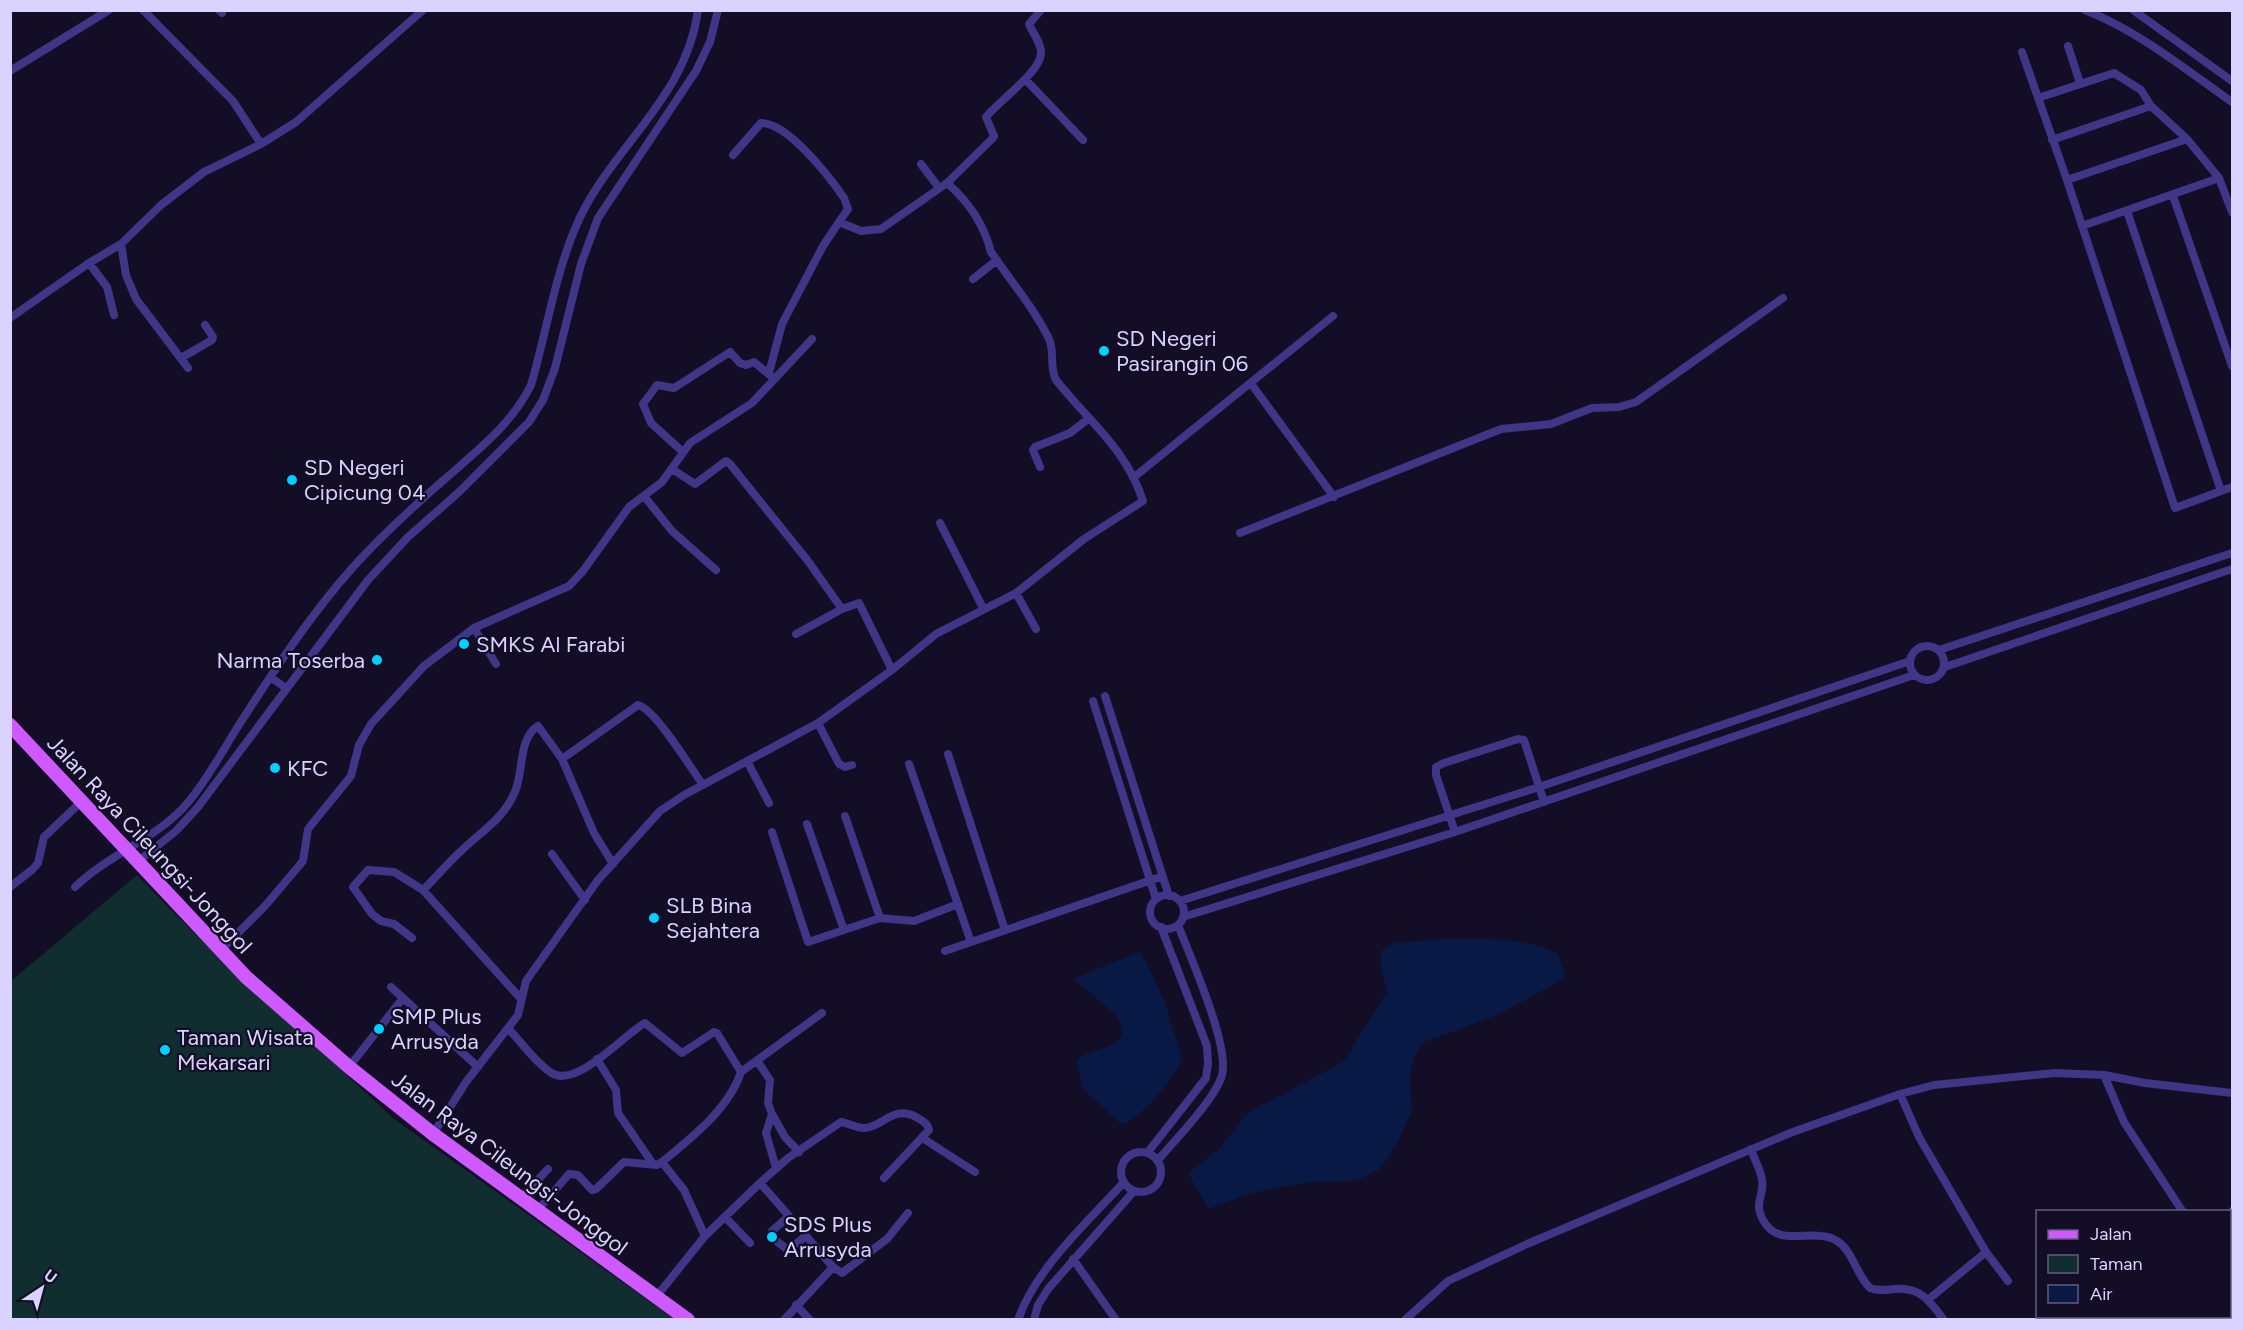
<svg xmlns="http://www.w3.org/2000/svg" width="2243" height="1330" font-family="Figtree,sans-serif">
	<rect width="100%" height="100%" fill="#130d25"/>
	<path fill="#102e30" d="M137 875 194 933 393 1118 674 1319 11 1320V981Z"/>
	<path fill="#071944" d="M1442 939C1481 939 1522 935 1558 954L1566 978 1497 1015 1422 1043 1413 1059 1410 1077 1412 1110 1397 1145 1380 1169 1355 1181 1310 1182 1252 1193 1208 1209 1188 1173 1219 1149 1247 1113 1343 1062 1387 992 1380 960 1382 950 1394 943Z
		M1141 951 1163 997 1182 1057C1178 1075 1139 1122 1121 1124L1083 1089 1076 1060C1091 1046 1139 1049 1116 1015L1073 979Z"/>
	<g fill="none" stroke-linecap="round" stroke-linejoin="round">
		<path stroke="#3f3687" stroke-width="8" d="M143 10 233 101 261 144
			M219 10 222 13
			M2085 10C2140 32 2185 69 2232 102
			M2133 10 2232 81
			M2068 46 2080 83
			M2022 52 2067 180 2175 508 2232 487
			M10 71 109 10
			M1025 79 1083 140
			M2038 98 2114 73 2141 90 2151 106 2187 139 2219 178 2232 212
			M2052 140 2151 106
			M733 155 761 123C788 123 829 176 844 198L848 209 839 222
			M921 164 939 188
			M2067 180 2187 139
			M947 183 992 139 994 136 986 117C998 102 1040 72 1041 54 1042 44 1032 32 1029 24L1041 10
			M2173 196 2232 366
			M2127 211 2221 491
			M2082 226 2219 178
			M121 244 126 275 136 299 188 368
			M89 263 107 287 114 315
			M973 279 997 260
			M10 318 89 263 121 244 161 205 204 172 261 144 296 122 423 10
			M181 358 212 340 213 337 205 325
			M1252 385 1334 497
			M683 452 651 423 643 404 657 385 674 388 730 352 740 363 746 365 754 362 771 376
			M1040 467 1033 450 1035 447 1070 433 1088 419
			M672 469 695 484 726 461 730 464 808 561 842 609
			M1133 478 1333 316
			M644 496 672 531 716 570
			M940 523 983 608
			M1240 533 1501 429 1551 424 1592 408 1619 407 1636 402 1783 298
			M1016 593 1036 629
			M474 628 496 664
			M796 634 842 609 859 603 892 670
			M1910 663a17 17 0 1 1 34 0a17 17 0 1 1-34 0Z
			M1939 650 2232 553
			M1945 667 2232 569
			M270 677 286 688
			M1105 696 1169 896
			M1093 701 1156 899
			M818 723 839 764 845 767 852 765
			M948 754 1005 930
			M562 759 638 705C656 710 690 767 703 785
			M747 761 769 803
			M909 764 971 942
			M845 816 880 918
			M807 824 844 930
			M772 832 808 942 880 918 914 921 958 904
			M1455 832 1436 775V767L1444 763 1518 739 1524 740 1544 802
			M552 854 585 900
			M136 863 176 831 198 807 368 580 408 537 459 492 529 422 543 400 555 368 581 264 598 218 696 71 710 42 718 10
			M10 887 33 869 38 863 44 837 81 802
			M75 887C110 853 161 837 190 800 208 778 222 752 237 728 273 672 310 615 354 566 383 534 414 506 446 478 479 449 511 425 531 385 546 334 554 280 574 231 606 150 686 102 698 10
			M423 890C436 877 448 863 462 850 483 830 505 818 516 789 523 771 519 737 538 726L562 759 594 833 613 864
			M1150 912a17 17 0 1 1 34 0a17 17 0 1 1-34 0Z
			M1180 901 1539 787 1910 661
			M1183 917 1455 832 1914 675
			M412 938 394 924 381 921 372 914 353 887 368 870 394 872 423 890 521 999
			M220 951 265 906 303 861 308 829 351 776 359 745 371 724 424 666 474 628 569 586 583 571 629 507 662 482 690 443 752 403 812 339
			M945 951 1163 876
			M391 987 478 1067
			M508 1028C521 1042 534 1061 550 1072 575 1091 623 1035 645 1023L682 1053 714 1032 717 1033 741 1072
			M597 1059 616 1090 618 1113 653 1164
			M758 1062 770 1080 768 1103 772 1114 766 1133 776 1168
			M349 1067 403 998
			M2104 1075 2124 1122 2183 1212
			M1900 1094 1919 1137 1986 1252 2008 1281
			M772 1114 785 1137 799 1152
			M433 1134 466 1082 518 1015 526 981 598 880 660 811 684 795 818 723 892 670 936 634 1016 593 1084 539 1143 501C1126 448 1089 422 1056 380 1049 367 1055 352 1049 339 1034 308 1010 280 991 252 984 225 968 201 947 183L881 229 861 231 839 222 823 246 782 324 769 373
			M924 1139 975 1172
			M1751 1149C1754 1159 1761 1170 1762 1180 1765 1196 1753 1201 1763 1220 1778 1248 1808 1229 1831 1238 1852 1245 1855 1274 1870 1288 1878 1291 1885 1290 1894 1289 1920 1286 1930 1301 1944 1320
			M1121 1172a20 20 0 1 1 40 0a20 20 0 1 1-40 0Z
			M1148 1152 1206 1078 1208 1064 1207 1046 1161 927
			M1158 1160C1175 1140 1216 1098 1222 1075 1230 1046 1190 956 1178 925
			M760 1183 789 1216 772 1231 770 1236 788 1250 806 1236 833 1267 784 1320
			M520 1199 548 1169
			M537 1211 569 1174 578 1175 592 1190 596 1189 624 1162 657 1165 662 1162
			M2230 1214 2232 1211
			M725 1217 750 1243
			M705 1236 684 1190 662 1162C691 1138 729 1109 741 1072L822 1013
			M1073 1259 1116 1320
			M833 1267 842 1273 887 1239 908 1213
			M2230 1290 2232 1294
			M656 1297 705 1236 760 1183 788 1158 841 1122C848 1123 856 1128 864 1128 883 1128 894 1101 921 1120 926 1123 928 1125 929 1130L884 1178
			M1929 1299 1986 1252
			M796 1305 810 1320
			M1018 1320C1035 1269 1088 1222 1124 1182
			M1034 1320 1038 1305 1048 1289 1134 1191
			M1405 1320 1448 1281 1527 1244 1790 1133 1900 1094 1934 1085 2055 1073 2104 1075 2145 1083 2232 1093"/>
		<path stroke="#ce59ff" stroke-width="14" d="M10 725 246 977 349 1067 433 1134 688 1320"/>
	</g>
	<g fill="#00d0fd" stroke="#130d25" stroke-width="2">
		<circle cx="1104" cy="351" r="6"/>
		<circle cx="292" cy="480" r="6"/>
		<circle cx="464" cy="644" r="6"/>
		<circle cx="377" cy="660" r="6"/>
		<circle cx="275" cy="768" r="6"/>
		<circle cx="654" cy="918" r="6"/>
		<circle cx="379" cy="1029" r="6"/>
		<circle cx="165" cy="1050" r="6"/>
		<circle cx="772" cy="1237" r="6"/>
	</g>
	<g text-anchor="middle" stroke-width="4.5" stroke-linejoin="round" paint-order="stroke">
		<g font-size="22" fill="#dad2ff" stroke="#130d25" text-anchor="start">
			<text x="1116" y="346">SD Negeri<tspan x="1116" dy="25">Pasirangin 06</tspan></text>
			<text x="304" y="475">SD Negeri<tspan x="304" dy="25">Cipicung 04</tspan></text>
			<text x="476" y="652">SMKS Al Farabi</text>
			<text x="365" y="668" text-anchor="end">Narma Toserba</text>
			<text x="287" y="776">KFC</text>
			<text x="666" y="913">SLB Bina<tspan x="666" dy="25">Sejahtera</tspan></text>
			<text x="391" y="1024">SMP Plus<tspan x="391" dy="25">Arrusyda</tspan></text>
			<text x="177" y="1045">Taman Wisata<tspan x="177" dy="25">Mekarsari</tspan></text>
			<text x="784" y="1232">SDS Plus<tspan x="784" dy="25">Arrusyda</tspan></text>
		</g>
		<g font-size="22" fill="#dad2ff" stroke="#130d25">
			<text transform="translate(150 844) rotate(47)" y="8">Jalan Raya Cileungsi-Jonggol</text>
			<text transform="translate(510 1163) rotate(37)" y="8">Jalan Raya Cileungsi-Jonggol</text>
		</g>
	</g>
	<rect width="2243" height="1330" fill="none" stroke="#dad2ff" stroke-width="24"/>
	<rect x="2036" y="1210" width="195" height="108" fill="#130d25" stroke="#635c7c" stroke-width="1.5"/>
	<rect x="2048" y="1230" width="30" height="9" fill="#ce59ff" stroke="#635c7c" stroke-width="1.5"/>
	<text x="2090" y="1240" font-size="18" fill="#dad2ff">Jalan</text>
	<rect x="2048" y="1255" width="30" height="18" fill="#102e30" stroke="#635c7c" stroke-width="1.5"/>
	<text x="2090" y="1270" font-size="18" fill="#dad2ff">Taman</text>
	<rect x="2048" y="1285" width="30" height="18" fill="#071944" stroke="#635c7c" stroke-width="1.5"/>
	<text x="2090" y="1300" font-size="18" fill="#dad2ff">Air</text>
	<g transform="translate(42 1288) rotate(36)" stroke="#130d25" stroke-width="4.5" paint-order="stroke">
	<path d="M0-4.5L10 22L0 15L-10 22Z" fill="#dad2ff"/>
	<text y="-9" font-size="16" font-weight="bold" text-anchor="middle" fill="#dad2ff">U</text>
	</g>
</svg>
